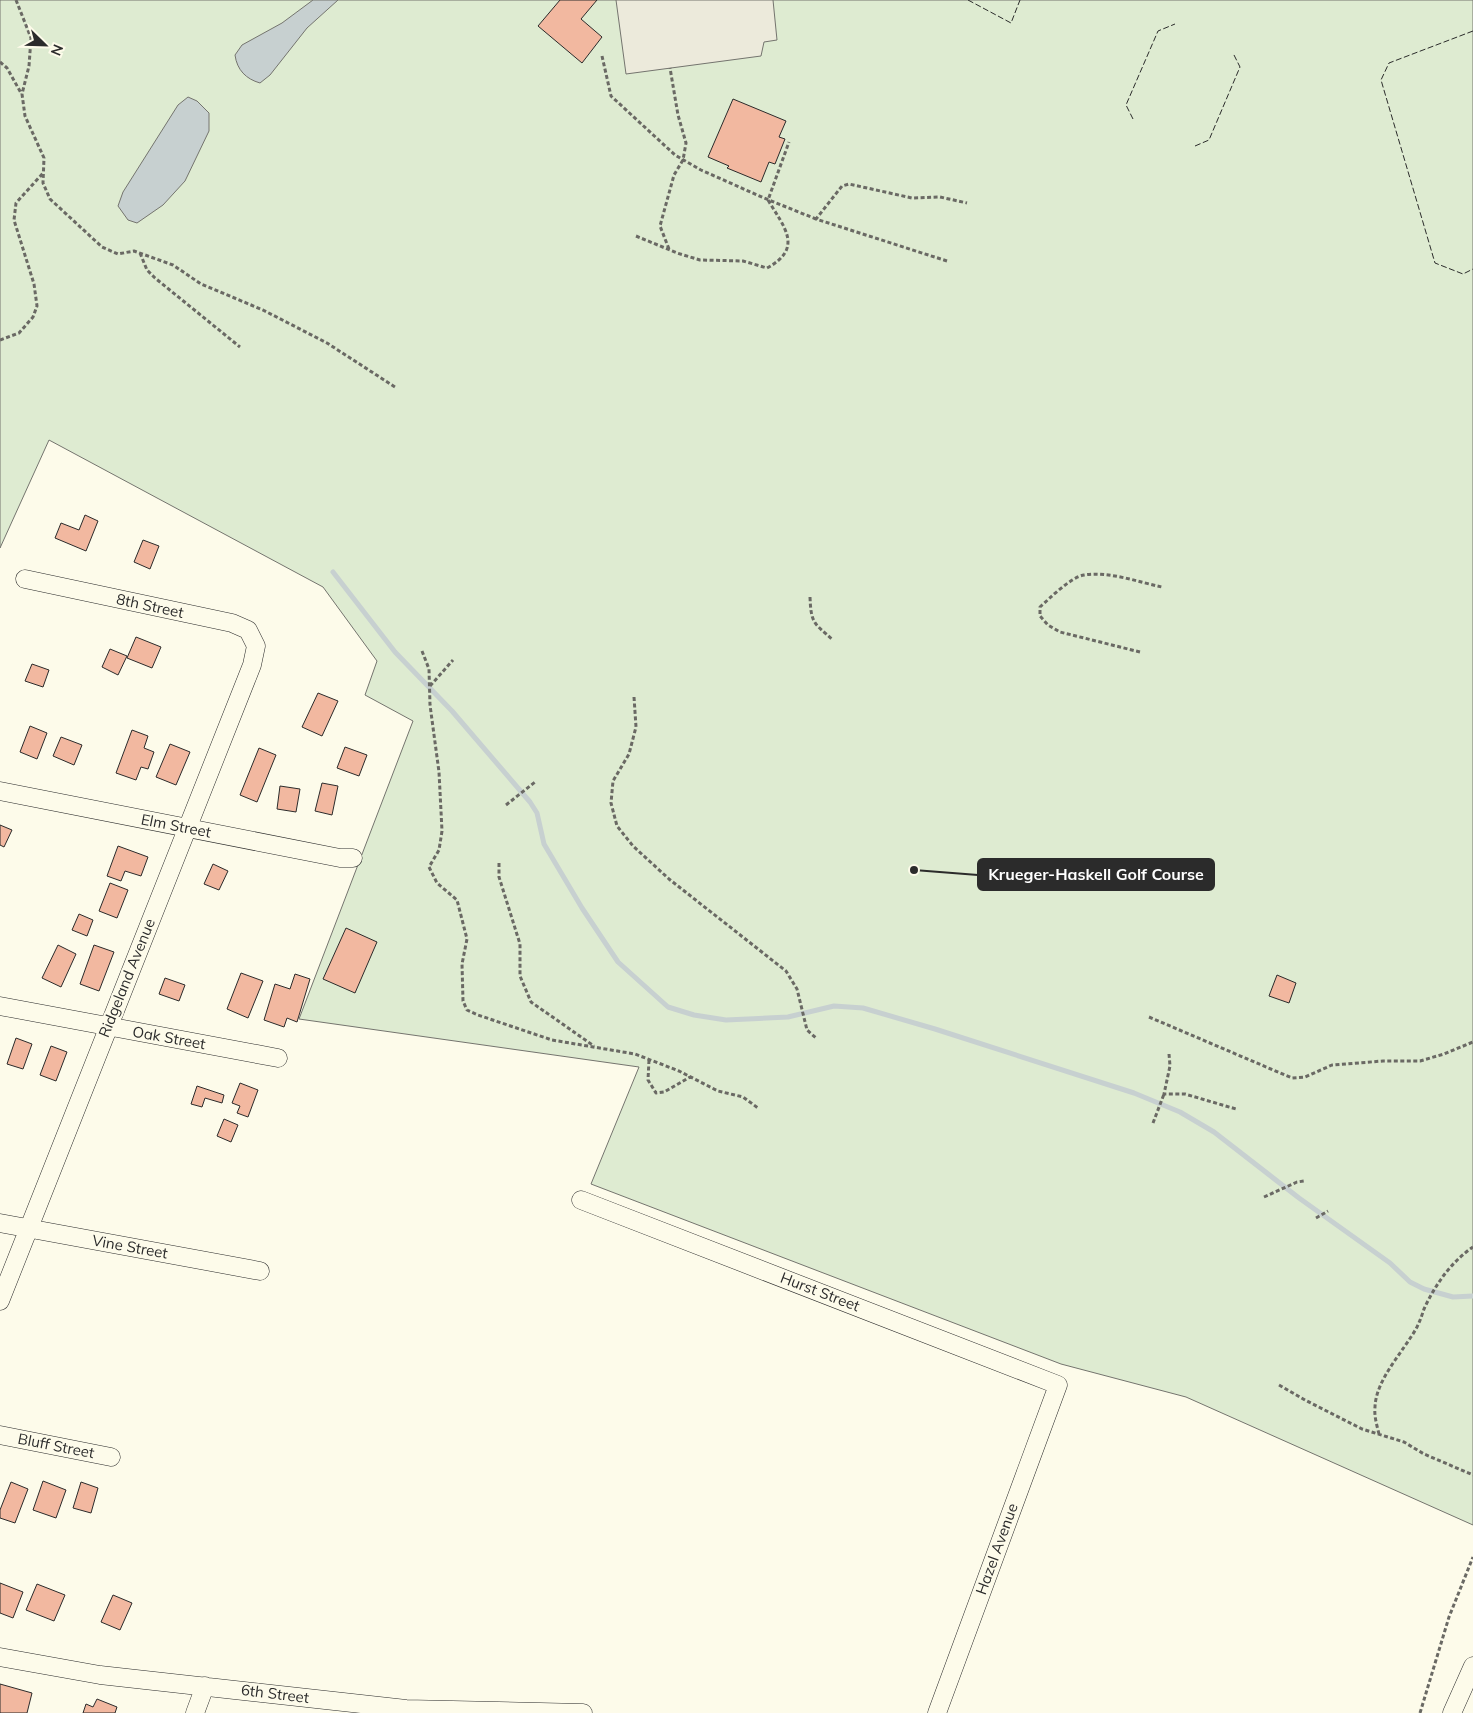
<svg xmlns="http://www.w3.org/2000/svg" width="1473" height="1713" font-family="Mulish,sans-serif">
	<rect width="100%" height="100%" fill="#fdfbea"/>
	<path fill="#deebd1" stroke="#74746e" d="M0 0H1473V1525L1186 1397 1061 1364 591 1184 639 1067 299 1019 413 721 365 695 377 661 323 587 49 440 0 548Z"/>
	<path fill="#eceadb" stroke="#74746e" d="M616 0H773L777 40 764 42 761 56 626 74Z"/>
	<path fill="#c7d0d0" stroke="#74746e" d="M313 0H338L307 28 270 75 260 83C246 79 237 70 235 55L242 45 282 23Z
		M188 97 197 101 209 113V131L185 181 163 205 137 223 128 220 118 206 123 192 178 105Z"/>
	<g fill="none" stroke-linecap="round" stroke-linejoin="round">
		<path stroke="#c7d0d0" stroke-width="5" d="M333 572 395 652 452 711 530 802 537 813 544 844 582 908 618 962 668 1007 694 1015 726 1020 788 1017 834 1006 863 1008 935 1029 1134 1093 1180 1112 1214 1132 1299 1198 1390 1263 1410 1282 1424 1289 1453 1297 1473 1296"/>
	</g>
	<path fill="#f2b8a0" stroke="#2b2b2b" d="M560 0H597L581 19 602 37 582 63 538 26Z
		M733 99 786 121 779 137 785 139 775 164 769 162 761 182 727 168 729 166 708 157Z
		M85 515 98 521 86 551 55 538 61 523 79 530Z
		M143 540 159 546 150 569 134 562Z
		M136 637 161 647 152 668 127 658Z
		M110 649 127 656 118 675 102 667Z
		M32 664 49 670 43 687 25 681Z
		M318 693 338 701 322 736 302 727Z
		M30 726 47 733 37 759 20 752Z
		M132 730 148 736 144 748 154 752 148 769 141 767 136 780 116 773Z
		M61 737 82 745 74 765 53 756Z
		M170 744 190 752 176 785 156 777Z
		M345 747 367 755 359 776 337 768Z
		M259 748 276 755 257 802 240 795Z
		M322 783 338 786 332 815 315 811Z
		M280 786 300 789 296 812 277 809Z
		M0 825 12 830 4 847 0 845Z
		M118 846 148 857 141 876 125 871 121 881 107 876Z
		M213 864 228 871 219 890 204 884Z
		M110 883 128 890 117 918 99 911Z
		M79 914 93 920 87 936 72 930Z
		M346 928 377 942 355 993 323 979Z
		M58 945 76 954 61 987 42 978Z
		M94 945 114 952 99 991 80 984Z
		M241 973 263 981 248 1018 227 1009Z
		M295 974 310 979 297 1022 287 1018 284 1027 264 1020 275 984 290 989Z
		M1277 975 1296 983 1289 1003 1269 996Z
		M165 978 185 985 179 1001 159 994Z
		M16 1038 32 1044 23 1069 7 1064Z
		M51 1046 67 1052 56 1081 40 1075Z
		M240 1083 258 1090 248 1117 237 1113 240 1106 232 1103Z
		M197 1086 224 1095 222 1103 205 1098 202 1107 191 1104Z
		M224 1119 238 1125 231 1142 217 1136Z
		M43 1481 66 1490 56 1518 33 1510Z
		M11 1482 28 1489 15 1523 0 1518V1510Z
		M81 1482 98 1488 91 1513 73 1508Z
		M0 1583 23 1592 13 1618 0 1613Z
		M37 1584 65 1595 54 1621 26 1610Z
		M113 1595 132 1603 120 1630 101 1622Z
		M0 1684 32 1693 27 1713H0Z
		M97 1699 117 1707 115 1713H83L86 1704 93 1707Z"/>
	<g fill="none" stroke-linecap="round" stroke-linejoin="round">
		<defs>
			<path id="minor" d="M0 791 340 858H353
				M0 1006 278 1058
				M581 1200 1058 1385 937 1713
				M0 1223 260 1271
				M0 1301 252 665 256 646 248 630 232 623 25 579
				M0 1435 111 1457
				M0 1657 100 1675 406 1709 583 1713
				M195 1713 205 1686
				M1452 1713 1473 1666"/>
		</defs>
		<use href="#minor" stroke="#2b2b2b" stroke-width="19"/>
		<path stroke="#6a6964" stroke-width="3" stroke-dasharray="4 2.5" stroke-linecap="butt" d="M16 0 31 38 29 66 22 94 25 116 44 158 43 183 50 199 102 247 118 254 134 251 173 265 201 284 263 310 327 343 395 387
			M602 56 611 96 675 155 701 170 764 198 816 219
			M0 62 7 68 21 93
			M636 236 677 253 700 260 743 261 767 268C804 248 784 227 768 200L789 142
			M669 249 660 226 674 175 683 160 686 143 678 115 670 68
			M140 253 147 270 155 278 240 347
			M947 261 816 219 842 186 849 184 912 198 940 197 967 203
			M0 340 19 333 33 317 37 306 34 284 14 220 16 203 44 172
			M810 597C811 624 814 623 833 640
			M422 651 429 669 430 705 439 772 442 831 439 850 429 867 437 883 457 900 467 939 462 964 463 1001 467 1010 478 1015 552 1040 635 1054 679 1071 718 1091 743 1097 758 1108
			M1140 652 1060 632 1048 625 1040 616V607C1050 598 1071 577 1084 575 1109 571 1138 582 1162 587
			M430 686 453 660
			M634 697 636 727 629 754 613 781 611 803 617 826 633 846 669 879 786 971 797 989 807 1030 816 1038
			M506 805 535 782
			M499 863V877L520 944V976L531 1002 594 1046
			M1149 1017 1292 1078 1305 1077 1332 1065 1383 1061H1420L1444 1054 1473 1042
			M1169 1054 1170 1066 1164 1094H1185L1236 1109
			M649 1060 648 1080 656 1093 664 1092 690 1077
			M1153 1123 1164 1094
			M1264 1197 1297 1182 1304 1181
			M1316 1218 1328 1211
			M1279 1385 1305 1400 1362 1429 1404 1442 1424 1454 1473 1475
			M1379 1434C1377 1426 1374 1416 1375 1407 1376 1379 1404 1351 1417 1327 1420 1321 1422 1315 1424 1309 1435 1285 1451 1262 1473 1247
			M1420 1713 1449 1617 1473 1557"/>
		<use href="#minor" stroke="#fdfbea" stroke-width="18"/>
		<path stroke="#2b2b2b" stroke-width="1" stroke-dasharray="6 2.5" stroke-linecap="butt" d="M968 0 1011 23 1020 0
			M1473 31 1389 63 1381 80 1435 263 1463 274 1473 269
			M1133 119 1126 105 1158 31 1175 24
			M1195 146 1209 140 1240 67 1233 53"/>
	</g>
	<g text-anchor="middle" stroke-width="4" stroke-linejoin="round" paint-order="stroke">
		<g font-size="15" fill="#2b2b2b" stroke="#fdfbea">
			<text transform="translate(150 606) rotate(12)" y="5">8th Street</text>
			<text transform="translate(176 826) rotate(11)" y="5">Elm Street</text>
			<text transform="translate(127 978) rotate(-68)" y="5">Ridgeland Avenue</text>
			<text transform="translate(169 1038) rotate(10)" y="5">Oak Street</text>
			<text transform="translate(130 1247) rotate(10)" y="5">Vine Street</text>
			<text transform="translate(820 1292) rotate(21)" y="5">Hurst Street</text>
			<text transform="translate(56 1446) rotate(11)" y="5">Bluff Street</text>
			<text transform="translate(997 1549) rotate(-70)" y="5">Hazel Avenue</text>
			<text transform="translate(275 1694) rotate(7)" y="5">6th Street</text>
		</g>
	</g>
	<path fill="none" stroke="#2b2b2b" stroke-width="2" d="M914 870L978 875"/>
	<circle fill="#2b2b2b" stroke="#fdfbea" stroke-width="2" cx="914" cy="870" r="5"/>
	<rect fill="#2b2b2b" stroke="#2b2b2b" stroke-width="2" x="978" y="859" width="236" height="31" rx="5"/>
	<g font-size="16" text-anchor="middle" font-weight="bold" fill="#fff">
		<text x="1096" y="880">Krueger-Haskell Golf Course</text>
	</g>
	<g transform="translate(45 45) rotate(113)" stroke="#fdfbea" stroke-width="4" paint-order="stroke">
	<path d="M0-4L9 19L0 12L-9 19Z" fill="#2b2b2b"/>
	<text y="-8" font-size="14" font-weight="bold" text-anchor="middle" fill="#2b2b2b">N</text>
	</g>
</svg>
